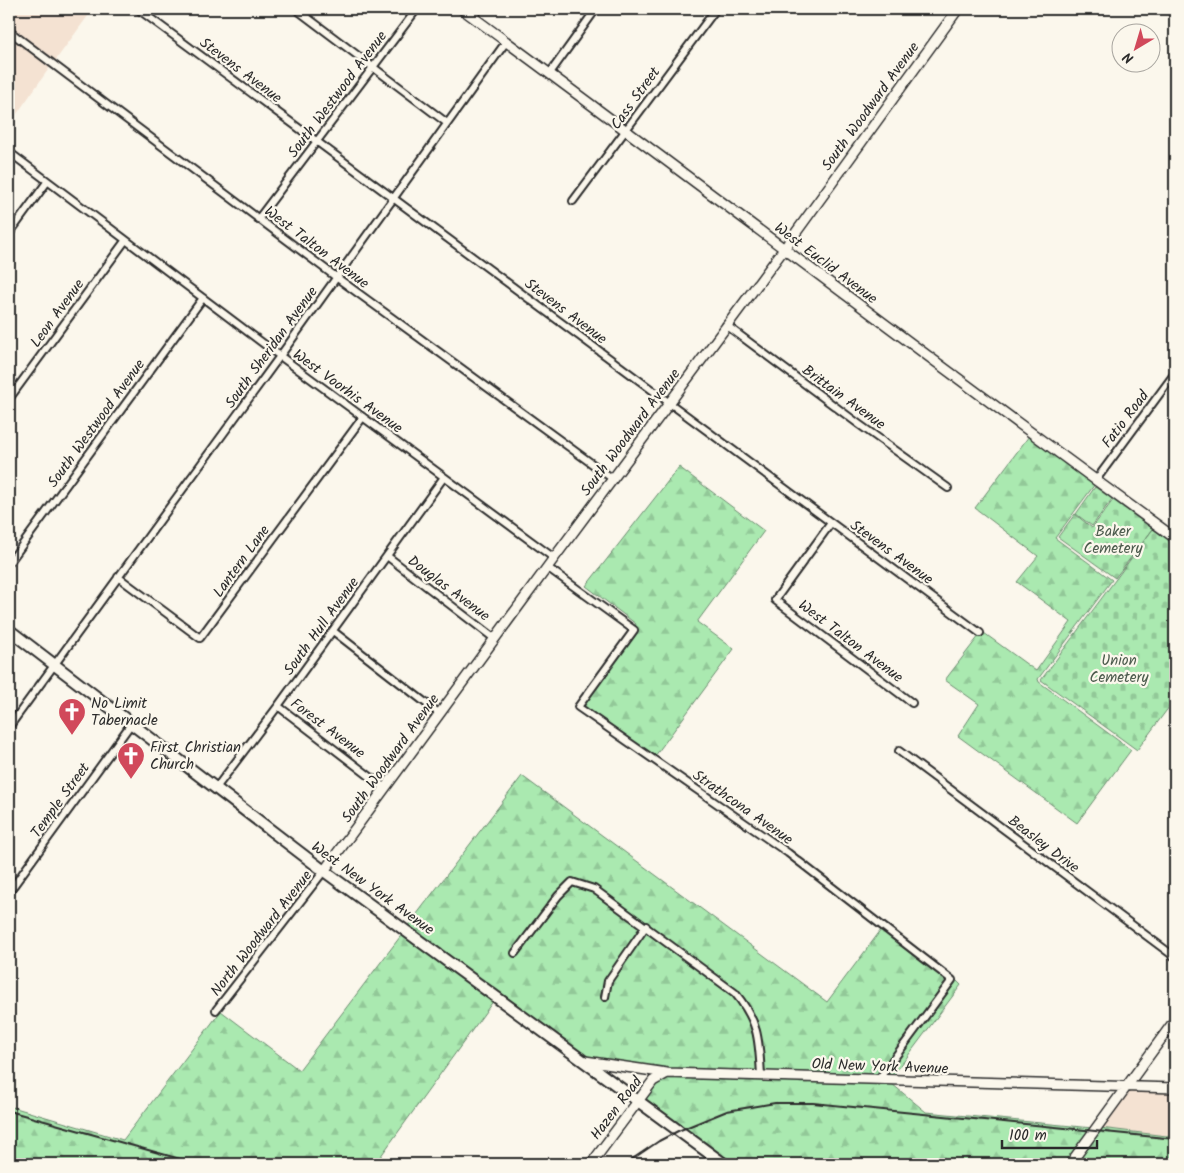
<svg xmlns="http://www.w3.org/2000/svg" width="1184" height="1173" font-family="Kalam,sans-serif">
	<defs>
		<pattern id="forest-firs" width="22" height="20" patternUnits="userSpaceOnUse" patternTransform="scale(1.25)"><rect width="22" height="20" fill="#aae9b0"/><path d="M5 1l3.5 6h-7zM16 11l3.5 6h-7z" fill="#92c898"/></pattern>
		<pattern id="cemetery-stones" width="16" height="16" patternUnits="userSpaceOnUse" patternTransform="scale(1.25)"><rect width="16" height="16" fill="#aae9b0"/><path d="M2 7V4a2 2 0 0 1 4 0v3zM10 15v-3a2 2 0 0 1 4 0v3z" fill="#92c898"/></pattern>
	</defs>
	<rect width="100%" height="100%" fill="#fbf7ec"/>
	<filter id="ink" filterUnits="userSpaceOnUse"><feTurbulence type="fractalNoise" baseFrequency=".02" numOctaves="2"/><feDisplacementMap in="SourceGraphic" scale="10" xChannelSelector="R" yChannelSelector="G"/><feConvolveMatrix kernelMatrix="1 2 1 2 8 2 1 2 1" color-interpolation-filters="sRGB"/></filter>
	<g filter="url(#ink)">
		<path fill="#f4e2d2" d="M9 9H93L55 61 9 26Z
			M9 35 50 67 9 125Z
			M1127 1091 1175 1092V1137L1100 1128Z"/>
		<path fill="url(#forest-firs)" stroke="#6a8a6e" d="M1029 436 1095 484 1055 538 1112 580 1038 679 1039 682 1131 750 1077 823 958 736 979 704 945 680 979 636 981 637 984 633 1036 671 1071 622 1017 582 1038 556 975 508Z
			M679 467 764 531 697 622 734 649 655 756 583 705 637 632 635 626 636 624 586 586Z
			M522 776 827 1002 881 930 947 981 877 1076 670 1070 587 1058 407 927Z
			M403 933 494 1000 375 1164H88L86 1162 84 1164H9V1106L123 1140 221 1011 299 1070Z
			M955 979 961 985 892 1077 885 1076 955 982Z
			M667 1077 892 1084 926 1112 1093 1128 1066 1164H730L643 1099 655 1084Z
			M1100 1128 1175 1137V1164H1074Z"/>
		<path fill="url(#cemetery-stones)" stroke="#6a8a6e" d="M1095 487 1112 499 1092 526 1076 514Z
			M1113 500 1153 529 1115 578 1058 537 1075 514 1092 528Z
			M1153 529 1175 545V699L1137 750 1041 680Z"/>
		<g fill="none" stroke-linecap="round" stroke-linejoin="round">
			<defs>
				<path id="street" d="M138 9 980 633
					M296 9 447 123
					M473 17 479 9
					M9 31 336 277 613 479
					M550 73 596 9
					M9 152 280 356 554 558
					M573 201 716 9
					M258 219 417 9
					M9 234 47 182
					M726 325 860 425 948 488
					M9 399 125 241
					M1096 480 1175 373
					M831 523 775 600 912 703
					M387 556 495 639
					M9 563 203 298
					M547 567 634 630 578 707 788 853 952 980 878 1080
					M118 577 200 638 363 417
					M333 631 440 714
					M278 706 385 788
					M9 727 280 356 506 42
					M899 751 1175 957
					M216 788 278 706 444 477
					M9 892 131 724
					M515 953 558 896 572 882 594 889 735 993C759 1022 759 1040 761 1076
					M605 997 608 981 646 926
					M216 1010 324 871"/>
				<path id="secondary" d="M462 9C700 184 935 364 1175 538
					M324 871 554 558 784 249 958 9
					M585 1061 667 1073 1175 1088
					M591 1164 653 1081 667 1073
					M1070 1164 1175 1020"/>
				<path id="primary" d="M9 630 324 871 724 1164"/>
			</defs>
			<use href="#street" stroke="#2b2b2b" stroke-width="10"/>
			<use href="#secondary" stroke="#2b2b2b" stroke-width="12"/>
			<use href="#primary" stroke="#2b2b2b" stroke-width="14"/>
			<use href="#street" stroke="#fbf7ec" stroke-width="6"/>
			<use href="#secondary" stroke="#fbf7ec" stroke-width="9"/>
			<use href="#primary" stroke="#fbf7ec" stroke-width="10"/>
			<path stroke="#2b2b2b" stroke-width="2" d="M9 1111 198 1164
				M625 1164 659 1141 678 1131 727 1111 775 1103H813L1175 1139"/>
		</g>
	</g>
	<defs>
		<symbol id="church-pin" viewBox="-11 -11 22 30"><path d="M0 17L-7.5 6A9.5 9.5 0 1 1 7.5 6Z" fill="#d1495b" stroke="#fbf7ec"/><path d="M-1.2-6h2.4v3.5h3.3v2.4h-3.3V6h-2.4V-.1h-3.3v-2.4h3.3Z" fill="#fff"/></symbol>
	</defs>
	<g fill-rule="evenodd">
		<use href="#church-pin" x="56" y="696" width="32" height="43"/>
		<use href="#church-pin" x="115" y="740" width="32" height="43"/>
	</g>
	<g text-anchor="middle" stroke-width="4.5" stroke-linejoin="round" paint-order="stroke">
		<g font-size="15" fill="#2b2b2b" stroke="#fbf7ec">
			<text transform="translate(241 70) rotate(37)" y="5">Stevens Avenue</text>
			<text transform="translate(337 94) rotate(-53)" y="5">South Westwood Avenue</text>
			<text transform="translate(635 98) rotate(-54)" y="5">Cass Street</text>
			<text transform="translate(870 106) rotate(-54)" y="5">South Woodward Avenue</text>
			<text transform="translate(317 247) rotate(37)" y="5">West Talton Avenue</text>
			<text transform="translate(826 263) rotate(37)" y="5">West Euclid Avenue</text>
			<text transform="translate(566 311) rotate(37)" y="5">Stevens Avenue</text>
			<text transform="translate(57 313) rotate(-54)" y="5">Leon Avenue</text>
			<text transform="translate(271 347) rotate(-54)" y="5">South Sheridan Avenue</text>
			<text transform="translate(348 391) rotate(36)" y="5">West Voorhis Avenue</text>
			<text transform="translate(844 397) rotate(36)" y="5">Brittain Avenue</text>
			<text transform="translate(1125 419) rotate(-53)" y="5">Fatio Road</text>
			<text transform="translate(96 423) rotate(-54)" y="5">South Westwood Avenue</text>
			<text transform="translate(630 432) rotate(-53)" y="5">South Woodward Avenue</text>
			<text transform="translate(892 552) rotate(36)" y="5">Stevens Avenue</text>
			<text transform="translate(241 561) rotate(-54)" y="5">Lantern Lane</text>
			<text transform="translate(449 588) rotate(37)" y="5">Douglas Avenue</text>
			<text transform="translate(321 626) rotate(-54)" y="5">South Hull Avenue</text>
			<text transform="translate(851 641) rotate(37)" y="5">West Talton Avenue</text>
			<text transform="translate(328 728) rotate(37)" y="5">Forest Avenue</text>
			<text transform="translate(390 758) rotate(-54)" y="5">South Woodward Avenue</text>
			<text transform="translate(60 800) rotate(-54)" y="5">Temple Street</text>
			<text transform="translate(743 807) rotate(35)" y="5">Strathcona Avenue</text>
			<text transform="translate(1044 844) rotate(37)" y="5">Beasley Drive</text>
			<text transform="translate(373 888) rotate(36)" y="5">West New York Avenue</text>
			<text transform="translate(261 933) rotate(-52)" y="5">North Woodward Avenue</text>
			<text transform="translate(880 1066) rotate(2)" y="5">Old New York Avenue</text>
			<text transform="translate(616 1108) rotate(-53)" y="5">Hazen Road</text>
		</g>
		<g font-size="15" fill="#4b5a4c" stroke="#fbf7ec">
			<text x="1113" y="536">Baker<tspan x="1113" dy="17">Cemetery</tspan></text>
			<text x="1119" y="665">Union<tspan x="1119" dy="17">Cemetery</tspan></text>
		</g>
		<g font-size="15" fill="#2b2b2b" stroke="#fbf7ec" text-anchor="start">
			<text x="91" y="708">No Limit<tspan x="91" dy="17">Tabernacle</tspan></text>
			<text x="150" y="752">First Christian<tspan x="150" dy="17">Church</tspan></text>
		</g>
	</g>
	<rect width="1184" height="1173" fill="none" stroke="#fbf7ec" stroke-width="30"/>
	<rect x="15" y="15" width="1154" height="1143" fill="none" stroke="#2b2b2b" stroke-width="2" filter="url(#ink)"/>
	<g transform="translate(1136 48) rotate(218)"><circle r="24" fill="#fbf7ec" stroke="#a8a59f"/>
	<path d="M0-4L9 19L0 12L-9 19Z" fill="#d1495b"/>
	<text y="-8" font-size="14" font-weight="bold" text-anchor="middle" fill="#2b2b2b">N</text>
	</g>
	<path d="M1002 1140v8h95v-8" fill="none" stroke="#2b2b2b" stroke-width="2.5"/>
	<text x="1009" y="1140" font-size="15" fill="#2b2b2b" stroke="#fbf7ec" stroke-width="4" paint-order="stroke">100 m</text>
</svg>
